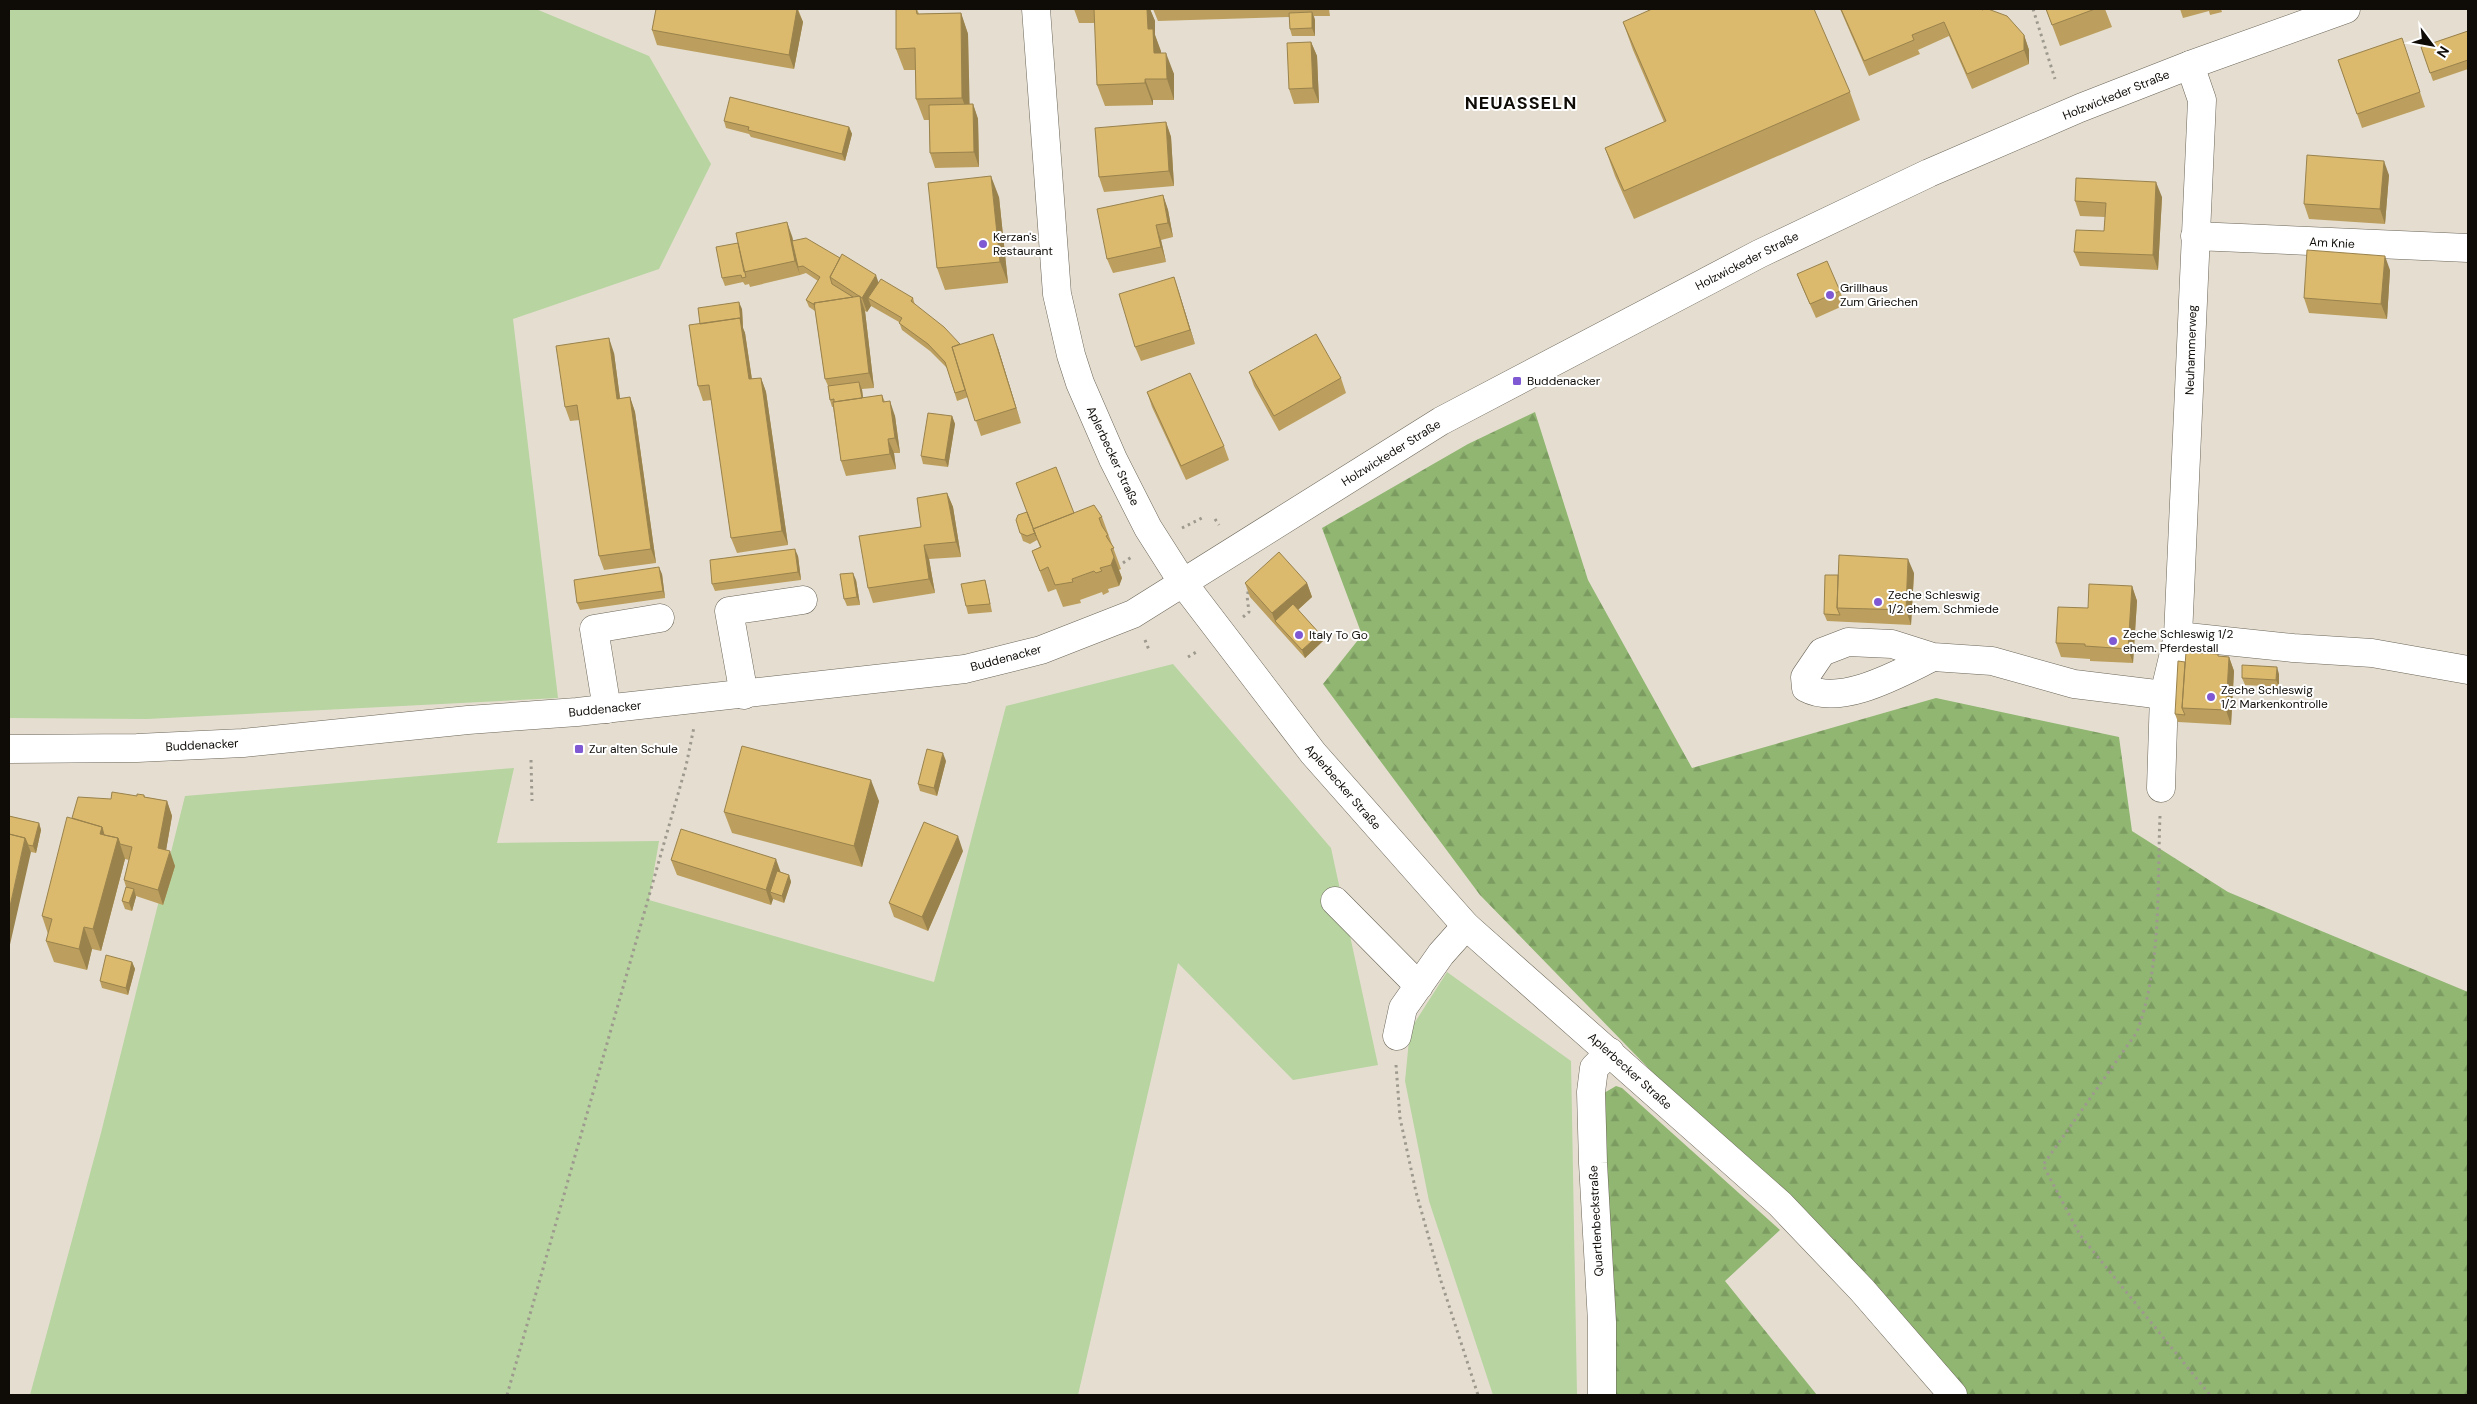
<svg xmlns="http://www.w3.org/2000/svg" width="2477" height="1404" font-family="'DM Sans',sans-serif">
	<defs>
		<pattern id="forest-firs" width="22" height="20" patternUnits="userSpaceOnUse" patternTransform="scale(1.25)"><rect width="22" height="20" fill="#90b672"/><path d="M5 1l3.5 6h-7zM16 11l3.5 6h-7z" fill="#7b9b61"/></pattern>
	</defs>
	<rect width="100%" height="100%" fill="#e5ded0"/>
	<path fill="#b7d4a1" d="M9 9H536L649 56 711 164 659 269 513 319 558 698 147 719 9 718Z
		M1173 664 1331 848 1378 1065 1293 1080 1178 963 1078 1395H30L101 1133 185 796 514 768 497 843 659 841 649 900 934 982 1006 706Z
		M1447 972 1571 1061 1577 1395H1493L1429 1201 1405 1081 1410 1030Z"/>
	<path fill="url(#forest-firs)" d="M1535 412 1588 580 1692 768 1936 698 2119 737 2132 831 2228 892 2468 992V1395H1959L1697 1118 1480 895 1323 684 1362 635 1322 528 1468 444Z
		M1616 1086 1622 1088 1780 1230 1725 1281 1817 1395H1615L1604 1093Z"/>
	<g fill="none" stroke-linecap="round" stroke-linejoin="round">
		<defs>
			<path id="minor" d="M2195 236 2468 248
				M2178 636 2293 648 2372 653 2468 670
				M1933 657C1900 673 1841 707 1806 688L1805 677 1822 652 1848 642 1892 644 1933 657 1992 661 2074 684 2164 695
				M744 695 729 611 803 600
				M607 709 594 629 660 618
				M2161 788 2164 695 2178 636 2202 100 2190 65
				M1335 901 1419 986
				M1397 1036 1403 1008 1441 954 1466 926
				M1602 1395V1322L1593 1163 1591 1092 1594 1068 1610 1052"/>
			<path id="major" d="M1036 9 1057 294 1071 355 1080 383 1113 459 1148 528 1183 583 1313 753 1466 926 1780 1204 1862 1290 1953 1395
				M9 749 137 748 243 743 468 720 577 712 965 669 1041 650 1133 614 1441 421 1759 254 1929 173 2080 108 2190 65 2346 9"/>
		</defs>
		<use href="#minor" stroke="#6b6558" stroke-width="29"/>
		<use href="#major" stroke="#6b6558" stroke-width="29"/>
		<path stroke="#9e998e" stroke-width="3" stroke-dasharray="2.5 4" stroke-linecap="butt" d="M2033 9 2055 79
			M1215 519 1219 525
			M1182 528 1204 517
			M1123 563 1133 556
			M1243 617 1249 612 1247 596 1249 589
			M1145 640 1149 650
			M1188 657 1198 651
			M531 760 532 801
			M2160 816C2157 887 2162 964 2137 1032L2043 1165 2080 1235 2210 1395
			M1396 1065 1400 1118 1416 1192 1441 1281 1478 1395
			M507 1395 686 766 694 727"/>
		<use href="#minor" stroke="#fff" stroke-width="28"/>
		<use href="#major" stroke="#fff" stroke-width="28"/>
	</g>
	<path fill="#bc9f5e" d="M656 9H798L803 22 794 69 657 45 652 30Z
		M896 9H917L919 14 961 13 968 34 969 105 973 104 978 119 979 167 935 168 930 153 929 120H924L916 99V70H904L896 49Z
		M1074 9H1150L1155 21V35L1161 53 1174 74V100H1153V105L1105 106 1097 85 1095 23H1079Z
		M1153 9H1329L1330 16H1314L1315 20V36H1292L1290 29 1289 17 1158 21Z
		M1840 9H1981L1982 10 2024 35 2029 50V64L1972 89 1949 36 1918 50 1920 54 1869 76Z
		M2046 9H2105L2112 27 2060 46Z
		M2180 9H2221L2222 12 2210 15 2209 11 2183 18Z
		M1623 22 1850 92 1860 120 1634 219 1615 176 1605 148 1664 122 1633 50Z
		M2468 31V69L2433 81 2421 47Z
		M1311 42 1317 56 1319 103 1294 104 1289 89Z
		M2407 53 2425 107 2362 128 2338 60Z
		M724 121 849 127 852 134 845 161 751 137 749 134 726 128Z
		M1166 122 1171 137 1174 186 1104 192 1099 177Z
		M2389 175 2385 224 2309 219 2304 204Z
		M1163 195 1168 210 1173 237 1161 240 1166 262 1113 273 1107 259Z
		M999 197 1008 283 945 290 937 268Z
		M2162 197 2158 270 2080 266 2074 252 2104 231 2105 217 2080 216 2075 201Z
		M792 236 793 241 878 282 913 298 915 305 960 344 998 348 1021 423 981 436 968 397 957 401 947 368 930 351 902 330 899 322 871 306 867 312 865 311 874 388 862 389 863 398 882 395 885 402 895 416 900 453H894L896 469 846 476 841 461 833 407H832L830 400 828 386 825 379 815 311 809 307 806 300 818 281 806 273 800 275 750 287 749 284 745 285 743 282 725 286 722 278Z
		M2390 270 2387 319 2309 313 2304 298Z
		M1797 274 1840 291 1845 305 1816 318 1803 289Z
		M1174 277 1195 344 1141 361 1135 347Z
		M742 309 743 328 745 333 752 379 761 378 766 392 788 545 737 553 731 538 712 400 703 401 698 386 700 324Z
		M614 353 620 399 630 397 635 412 656 563 604 570 599 556 580 420 570 421 565 407Z
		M1249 372 1341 378 1346 393 1279 431 1254 386Z
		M1147 392 1224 446 1229 460 1186 480 1152 407Z
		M952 416 955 424 948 467 923 464 921 456Z
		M947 493 953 507 961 557 929 559 935 593 873 603 868 588 921 527Z
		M1074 513 1102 517 1121 569 1119 570 1122 578 1119 586 1108 589 1109 592 1103 595 1102 592 1080 600 1081 603 1063 607 1056 589 1048 592 1040 572 1032 551 1040 547 1037 540 1030 544 1023 541 1016 520Z
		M798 556 801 580 715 591 712 584Z
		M1914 573 1911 625 1827 621 1824 614Z
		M662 574 665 598 580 610 577 603Z
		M856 580 860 605 847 606 844 599Z
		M985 580 987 587 992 612 968 614 966 606Z
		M1245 583H1307L1312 597 1298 610 1320 634 1323 641 1305 658 1250 597Z
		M2132 586 2137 601 2133 663 2090 661V659L2061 657 2056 643 2088 608Z
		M2219 656 2229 657 2234 671 2231 725 2178 722 2175 714 2185 662Z
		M2279 674V687L2245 685 2242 678Z
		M946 761 937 796 920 791 918 784Z
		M144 795 145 797 167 801 172 816 166 850 175 866 163 905 136 896 132 911 125 909 122 901 126 887 124 880 129 860 125 859 101 951 92 949 87 970 54 962 46 941 48 934 42 916 72 818 137 796Z
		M879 801 862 867 732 833 724 812Z
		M9 816 39 823 41 830 36 853 31 852Z
		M963 851 928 931 894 917 889 903Z
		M671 860 781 872 789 875 791 882 784 903 773 899 771 905 677 875Z
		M132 962 135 969 128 995 102 988 100 981Z"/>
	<path fill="#99824c" d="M797 9 803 22 794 69 789 55Z
		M1146 9H1150L1155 21V35L1161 51 1162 74 1154 53 1148 29Z
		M1312 12 1315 20V36L1312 28Z
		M961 13 968 34 970 119 962 98Z
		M2024 35 2029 50V64L2024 50Z
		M1311 42 1317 56 1319 103 1313 88Z
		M1166 53 1174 74V100L1167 79Z
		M1145 79 1153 100V105L1145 83Z
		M973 104 978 119 979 167 974 152Z
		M1166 122 1171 137 1174 186 1169 171Z
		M849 127 852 134 845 161 842 154Z
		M2384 161 2389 175 2385 224 2380 209Z
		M991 176 999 197 1008 283 1000 262Z
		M2156 182 2162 197 2158 270 2153 255Z
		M1163 195 1168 210 1173 237 1168 223Z
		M787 222 792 236 799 267H798L800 275 795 261Z
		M1156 225 1161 240 1166 262 1161 247Z
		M2385 256 2390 270 2387 319 2381 304Z
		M876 275 881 290 868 298 871 306 867 312 862 298Z
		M1174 277 1179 292 1195 344 1190 330Z
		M860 296 865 311 874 388 869 373Z
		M739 302 742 309 743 328 745 333 754 394 749 379 740 318Z
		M993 334 998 348 1021 423 1016 408Z
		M609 338 614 353 622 413 617 399Z
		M761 378 766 392 788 545 782 531Z
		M859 382 862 390 865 413 863 405Z
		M630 397 635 412 656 563 651 549Z
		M890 401 895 416 900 453 895 438Z
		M952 416 955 424 948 467 945 460Z
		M888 439 894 453 896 469 890 454Z
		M947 493 953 507 961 557 956 542Z
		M924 545 929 559 935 593 929 579Z
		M795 549 798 556 801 580 798 572Z
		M1114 557 1122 578 1119 586 1111 565Z
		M1908 559 1914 573 1911 625 1906 610Z
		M659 567 662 574 665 598 663 591Z
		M853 573 856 580 860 605 857 597Z
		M1307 583 1312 597 1280 626 1275 621 1272 613Z
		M2132 586 2137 601 2133 663 2128 649Z
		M1320 634 1323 641 1305 658 1302 650Z
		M2229 657 2234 671 2231 725 2226 710Z
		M2277 667 2279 674V687L2276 680Z
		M943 753 946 761 937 796 934 788Z
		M871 780 879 801 862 867 854 846Z
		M167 801 172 816 164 862 158 848Z
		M39 823 41 830 36 853 33 846Z
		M102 827 107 842 100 834Z
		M958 836 963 851 928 931 922 917Z
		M25 838 31 852 9 949V911Z
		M118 838 125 859 101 951 93 929Z
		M170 851 175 866 163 905 158 890Z
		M776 859 781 873 770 892 773 899 771 905 766 890Z
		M789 875 791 882 784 903 782 896Z
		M134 889 136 897 132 911 129 903Z
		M84 927 92 949 87 970 79 949Z
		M132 962 135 969 128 995 126 988Z"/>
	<path fill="#dbb96d" stroke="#99824c" d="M656 9H797L789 55 652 30Z
		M896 9H916L917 14 961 13 962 98 916 99 915 48 896 49Z
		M1094 9H1147L1148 29H1153L1154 53H1166L1167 79H1145V83L1097 85Z
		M1652 9H1814L1850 92 1624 191 1605 148 1666 121 1623 22Z
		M1841 9H1981L1982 10 1985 9H1988L2007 16 2024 35V50L1967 74 1944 22 1912 35 1914 40 1864 61Z
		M2046 9H2095L2052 25Z
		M1312 12V28L1290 29 1289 13Z
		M2468 31V60L2430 73 2421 47Z
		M2402 38 2420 92 2357 114 2338 60Z
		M1311 42 1313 88 1289 89 1287 43Z
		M730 97 849 127 842 154 748 130 749 127 724 121Z
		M973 104 974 152 930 153 929 105Z
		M1166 122 1169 171 1099 177 1095 128Z
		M2307 155 2384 161 2380 209 2304 204Z
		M991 176 1000 262 937 268 928 183Z
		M2076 178 2156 182 2153 255 2074 252 2076 230 2104 231 2106 203 2075 201Z
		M1163 195 1168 223 1156 225 1161 247 1107 259 1097 209Z
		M787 222 795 261 744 272 736 233Z
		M806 238 840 258 830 277 832 284 853 297 814 303 815 305 806 300 820 277 803 266 798 267 792 241Z
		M738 243 746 277 742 278 741 275 722 278 716 247Z
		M2307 250 2385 256 2381 304 2304 298Z
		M842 254 876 275 862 298 830 277Z
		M1827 261 1840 291 1810 304 1797 274Z
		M1174 277 1190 330 1135 347 1119 294Z
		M881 279 913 298 911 301 944 327 960 344 952 347 965 390 955 393 945 362 928 344 899 323 902 318 868 298Z
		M860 296 869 373 825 379 814 303Z
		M739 302 741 321 740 318 700 324 698 308Z
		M740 318 749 379 761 378 782 531 731 538 709 385 698 386 689 325Z
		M993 334 1016 408 975 421 952 347Z
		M1316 334 1341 378 1274 416 1249 372Z
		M609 338 617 399 630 397 651 549 599 556 577 405 565 407 556 346Z
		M1190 373 1224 446 1181 466 1147 392Z
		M859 382 862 398 834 402V399L830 400 828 386Z
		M882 395 883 402 890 401 895 438 888 439 890 454 841 461 833 402Z
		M928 413 952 416 945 460 921 456Z
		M1056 467 1074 513 1033 529 1036 536 1016 483Z
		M947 493 956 542 924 545 929 579 868 588 859 536 921 527 917 498Z
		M1094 505 1102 517 1099 518 1102 526 1108 535 1106 536 1114 548 1111 549 1114 557 1111 565 1100 568 1102 571 1096 573 1094 571 1072 579 1073 582 1055 585 1048 567 1040 571 1032 551 1041 547 1033 529Z
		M1027 512 1035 533 1027 536 1020 533 1016 520 1018 515Z
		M795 549 798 572 712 584 710 560Z
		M1279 552 1307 583 1272 613 1245 583Z
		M1839 555 1908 559 1906 610 1837 608Z
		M659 567 663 591 577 603 574 580Z
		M853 573 857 597 844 599 840 574Z
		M1825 575H1838L1837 608 1840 615 1824 614Z
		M985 580 990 604 966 606 961 584Z
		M2089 584 2132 586 2128 649 2085 646V644L2056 643 2058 607 2088 608Z
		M1293 604 1320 634 1302 650 1275 621Z
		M2186 652 2218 654V656L2229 657 2226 710 2182 708Z
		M2178 661 2185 662 2182 708 2185 715 2175 714Z
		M2242 665 2277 667 2276 680 2242 678Z
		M742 746 871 780 854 846 724 812Z
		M927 749 943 753 934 788 918 784Z
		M112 792 137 796V794L144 795V797L167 801 158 848 170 851 158 890 124 880 132 847 120 844 118 838 104 835 102 827 72 818 78 797 111 799Z
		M9 816 39 823 33 846 28 845 25 838 9 834Z
		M67 817 102 827 100 834 118 838 93 929 84 927 79 949 46 941 52 919 42 916Z
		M924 822 958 836 922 917 889 903Z
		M681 829 776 859 766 890 671 860Z
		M9 834 25 838 9 911Z
		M777 871 789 875 782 896 770 892Z
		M126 887 134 889 129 903 122 901Z
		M106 955 132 962 126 988 100 981Z"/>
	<g fill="#7f59d3" stroke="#fff" stroke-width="2">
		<circle cx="983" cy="244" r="5"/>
		<circle cx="1830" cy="295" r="5"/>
		<rect x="1512" y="376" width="10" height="10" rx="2.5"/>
		<circle cx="1878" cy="602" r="5"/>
		<circle cx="1299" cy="635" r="5"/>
		<circle cx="2113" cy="641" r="5"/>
		<circle cx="2211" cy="697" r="5"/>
		<rect x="574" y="744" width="10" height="10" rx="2.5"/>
	</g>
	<g text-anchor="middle" stroke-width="4" stroke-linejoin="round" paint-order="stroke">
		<g font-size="12" fill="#0f0c08" stroke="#fff">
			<text transform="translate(2116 95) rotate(-22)" y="4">Holzwickeder Straße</text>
			<text transform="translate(2332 243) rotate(3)" y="4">Am Knie</text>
			<text transform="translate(1747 261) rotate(-27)" y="4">Holzwickeder Straße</text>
			<text transform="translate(2191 350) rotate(-88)" y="4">Neuhammerweg</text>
			<text transform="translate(1391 453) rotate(-32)" y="4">Holzwickeder Straße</text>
			<text transform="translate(1113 456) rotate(65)" y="4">Aplerbecker Straße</text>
			<text transform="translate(1006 658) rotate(-15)" y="4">Buddenacker</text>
			<text transform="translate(605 709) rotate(-6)" y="4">Buddenacker</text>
			<text transform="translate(202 745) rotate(-3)" y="4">Buddenacker</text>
			<text transform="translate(1343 787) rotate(49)" y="4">Aplerbecker Straße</text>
			<text transform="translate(1630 1071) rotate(42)" y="4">Aplerbecker Straße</text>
			<text transform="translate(1596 1221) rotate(-93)" y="4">Quartlenbeckstraße</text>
		</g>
		<g font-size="12" fill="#0f0c08" stroke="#fff" text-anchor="start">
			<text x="993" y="241">Kerzan's<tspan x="993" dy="14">Restaurant</tspan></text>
			<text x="1840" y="292">Grillhaus<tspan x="1840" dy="14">Zum Griechen</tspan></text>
			<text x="1527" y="385">Buddenacker</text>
			<text x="1888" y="599">Zeche Schleswig<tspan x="1888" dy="14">1/2 ehem. Schmiede</tspan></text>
			<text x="2123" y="638">Zeche Schleswig 1/2<tspan x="2123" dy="14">ehem. Pferdestall</tspan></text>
			<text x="1309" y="639">Italy To Go</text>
			<text x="2221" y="694">Zeche Schleswig<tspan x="2221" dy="14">1/2 Markenkontrolle</tspan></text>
			<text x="589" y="753">Zur alten Schule</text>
		</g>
		<g font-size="18" font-weight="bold" letter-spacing="1" fill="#0f0c08" stroke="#fff">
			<text x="1521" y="109">NEUASSELN</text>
		</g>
	</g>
	<rect width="2477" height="1404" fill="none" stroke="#0f0c08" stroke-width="20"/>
	<g transform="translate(2432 45) rotate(122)" stroke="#ffffff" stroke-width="4" paint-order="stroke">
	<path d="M0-4L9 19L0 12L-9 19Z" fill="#0f0c08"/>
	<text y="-8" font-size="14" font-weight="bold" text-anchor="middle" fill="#0f0c08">N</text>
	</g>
</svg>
